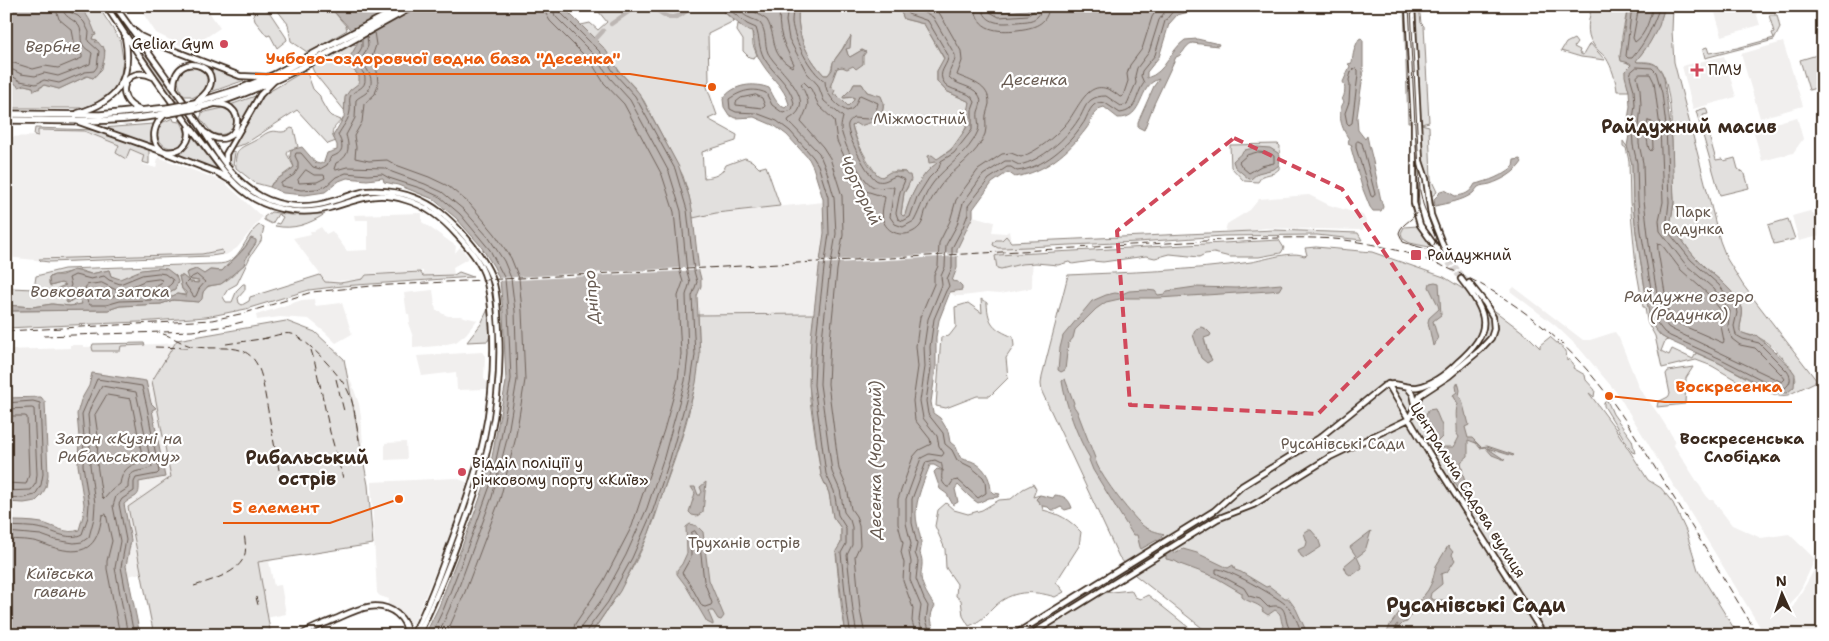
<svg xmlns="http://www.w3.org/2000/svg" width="1829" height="641" font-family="'Shantell Sans',sans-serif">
	<rect width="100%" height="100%" fill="#fff"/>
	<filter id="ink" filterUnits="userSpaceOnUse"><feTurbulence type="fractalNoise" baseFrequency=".02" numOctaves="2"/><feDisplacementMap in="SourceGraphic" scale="10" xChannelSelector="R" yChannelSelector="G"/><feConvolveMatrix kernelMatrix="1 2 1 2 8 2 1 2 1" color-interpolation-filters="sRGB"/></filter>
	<g filter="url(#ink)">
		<path fill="#f1efee" d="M150 6H205L220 28 196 44 193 40 184 47 156 33 142 12Z
			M1713 6H1767L1768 9 1756 12 1760 25 1722 36Z
			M1783 42 1803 106 1760 118 1741 54Z
			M1724 56 1736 97 1693 109 1682 66Z
			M1797 117 1803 139 1793 153 1762 161 1753 129Z
			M38 130 84 131 119 145 125 159 129 149 144 155 142 164 156 168 158 157 224 182 262 217 237 248 226 255 55 262 6 257V137L37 136Z
			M1309 195 1329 205 1363 215 1366 221 1363 230 1266 228 1244 231H1225L1227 224 1250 210 1259 199Z
			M824 202V233L814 314 698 315 697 296 702 282 699 271 693 218 716 213Z
			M1810 211 1815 215 1823 214V235L1799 241 1792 216Z
			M422 213V222L456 246 455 253 460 247 469 258 453 267 454 275 423 276V271L366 274 363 279 326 282 293 238 311 234 310 231H314L321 227 326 234 332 231 347 251 368 250V220H355L354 215Z
			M973 216 994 222 992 232 1006 233 1009 231 1011 242 1033 240 1032 288 999 294 987 293 962 296H955L950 292 962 286 958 282H952L955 275 957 249Z
			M1514 287 1583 340H1590L1615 332 1619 338 1639 388 1659 415 1676 442 1673 444 1709 500H1713L1732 525 1761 538 1789 534 1815 559 1802 587 1789 607 1790 612 1817 565 1823 564V635H1765L1617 393 1579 348 1556 326 1510 291Z
			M433 290 436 311H440L441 313 448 316H460L477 320 466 334 456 342 437 346 413 348V337L408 323 410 322 409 314H407L404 293Z
			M314 299 315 306 342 303 352 334 336 343 326 333 309 319 280 317 257 320 256 315 302 300Z
			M207 342 339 361 351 381 359 404 361 417 370 545 273 550 274 560 269 562 274 586 281 585 286 614 266 618 268 628 271 627 273 635H249L248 632 234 635H153L141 573 128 576 126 566 131 540 124 504 139 493V482L159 479 165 475 152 410 153 409 145 381 92 374 89 386 81 400 77 414 79 437 78 465 84 504 83 516 79 531 58 529 43 524 6 521V502H32L46 487 48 475 44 400 33 396 6 398V350L70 348V345H84V347Z
			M482 352 485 356 484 379 488 383 487 389 457 390 456 372 422 376 417 356Z
			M406 442 407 459 385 460V443Z
			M456 478 469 483 445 548 413 625 404 621 387 607 389 599 380 596 377 593 371 482Z"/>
		<path fill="#e2e0de" stroke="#8e857e" d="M70 6H98L120 40 123 59 121 74 118 81 112 91 97 102 83 108H6V83L12 81 39 89 44 85 59 89 87 76 93 78 102 69 105 50 95 42 96 40 92 39C97 22 83 13 70 6Z
			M255 6H262L270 13 286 37 287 40 277 48 270 35 267 36 255 21 252 9Z
			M274 6H329L346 26 347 30 310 52H307L291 41 288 24Z
			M594 6H717L734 21 708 34 709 81 706 84 717 115 708 119 737 135 736 141 702 152 704 178C714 177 722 175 726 165L745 158 752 161 759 168 766 166 780 206 716 213 693 218 689 196 683 176 644 101 635 88 619 71 609 55 581 25 590 23 598 30 607 22Z
			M799 6H896L900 10 904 19 924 24 944 59 937 71V81L946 91 970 102C967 124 968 132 951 149 946 154 940 155 937 162L938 163C921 174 910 196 905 215L903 216 901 214 904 193 908 187 905 172 896 171 882 177 878 176C867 161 857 144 852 125L855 123 882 114 884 103 881 97 867 92 862 84H854L852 88 843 97 844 98 854 97V100L848 107C831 93 825 90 837 68L842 67 866 52 862 50 850 57 848 55 845 44C842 51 836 56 833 63 831 68 832 70 828 75H824C806 56 795 32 799 6Z
			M1404 6H1406L1412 122H1408Z
			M1414 6H1419L1421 23 1424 26 1429 122 1421 124 1429 126 1431 179 1437 192 1432 196 1434 207 1431 208 1428 179 1423 163Z
			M1592 6H1628L1622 36 1621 59 1631 65 1625 71 1629 91H1617C1616 81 1612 67 1606 58 1602 53 1596 50 1593 44 1585 33 1589 18 1592 6Z
			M1665 6H1673L1672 31 1674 62 1720 241 1727 259 1743 285 1817 381 1788 395 1779 396 1736 380 1712 366 1696 360 1662 368 1655 336 1647 321 1645 307H1643L1636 267 1630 202 1629 161 1626 148 1623 146V141L1630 151 1632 164 1633 202 1636 232 1650 320 1661 336 1668 340 1665 341 1661 351 1669 355 1672 349 1693 359 1696 353 1719 363 1771 391 1796 381C1795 368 1774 347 1763 340 1756 335 1748 336 1740 332 1739 323 1745 314 1741 305 1730 285 1710 274 1695 257 1686 248 1681 235 1670 227 1670 219 1673 212 1674 204 1674 194 1673 184 1672 174 1672 152 1674 76 1656 65 1651 61 1643 62 1637 62L1636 60C1651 44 1659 27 1665 6Z
			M1769 15H1777L1780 28 1774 40 1705 58 1703 50 1704 48 1707 47 1709 53 1737 48 1774 38 1772 33 1774 32Z
			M121 20 180 101H175L121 23Z
			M738 24 752 31 753 45 757 55 753 58 749 57 743 51V40L737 31Z
			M1574 39 1577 43 1574 47 1580 50 1579 53 1583 55 1590 43 1605 60 1581 57 1561 51 1566 43Z
			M353 44 357 45C355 50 349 58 349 64 350 71 360 72 360 80 359 91 342 86 345 110H344L315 74 312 68 313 66Z
			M1817 55 1823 76V86L1809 90 1800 60Z
			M200 63 248 79 211 92C214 78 211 71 200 63Z
			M192 67C206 69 211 80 204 92L192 98 191 96H184C176 84 174 70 192 67Z
			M306 70 313 89 320 96 321 101 328 113 331 116 341 120C337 126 327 131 336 141L328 144 297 110 245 144 234 147 231 151 235 152 233 166 227 161 231 151 265 94Z
			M258 95 240 126C240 117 238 110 230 105Z
			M223 108C231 111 235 117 234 126 229 135 221 136 212 133L200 118 202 114 201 113Z
			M1706 108 1708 114 1703 115 1716 160 1722 159 1724 161 1735 158 1738 169 1745 174 1749 188 1720 195 1696 111Z
			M173 118 174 121 179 122V119C200 149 161 159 157 133L161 123Z
			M153 124 150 145 102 128Z
			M35 128 95 130 149 150V164L142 162 144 155 130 149 126 159 116 153 119 145 84 131 38 130V136L34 135Z
			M291 128 294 129 298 147 289 150 287 154 294 167 272 183 270 187 255 183 236 168C234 147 240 149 256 140 261 138 263 134 269 132 278 129 281 136 291 128Z
			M192 136 221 174 169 154C181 153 189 148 192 136Z
			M1278 144 1280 146 1279 169 1274 173 1262 176 1258 182 1244 181 1231 167 1230 145Z
			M271 212 292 215 325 214C309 224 294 230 275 226L276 223 279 224 283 217 278 214 272 224 264 220V217Z
			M1788 219 1795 239 1774 244 1768 225Z
			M259 225 264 227 261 241 250 257 237 284 228 289 223 297 226 302H232L237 290 243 284H245V290L238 298 239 303 242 305 249 301 250 297 320 275 325 282 340 283 363 279 366 275 420 272 423 276 454 275 459 272 473 277 342 286 309 290 246 309 206 317 139 322 6 328V311L108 310 120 306 161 304 173 300 199 302C203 298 201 293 206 288 211 284 218 286 224 282 243 270 244 260 256 243L251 238C242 253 232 259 222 271L210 270 204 274 194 270 187 272 191 280 198 281 199 283 190 282 183 276H179L182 289 186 295 177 294 161 301 158 300V298L175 289 176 276C158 261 138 272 120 280L111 276 109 270 91 274 79 270 51 276 49 278V284L51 286 61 283 66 285 57 289 58 293 55 291 50 293 67 297 66 302 68 303 74 299 82 300V304L70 306 52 304 32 307 6 305V283L10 288 34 289 36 276 64 269 212 264C217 264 224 264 228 262 243 255 246 234 259 225Z
			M1417 226 1430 243 1429 247 1410 243 1403 239 1401 233 1404 227Z
			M1274 230 1358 233 1362 240 1317 235 1223 236 1138 242 1004 248H998L993 245 994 242 996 240H1002L1006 236 1011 242Z
			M1279 240 1284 248 1281 253 1259 257H1230L1214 253 1205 254 1199 257 1170 254 1155 258 1146 256 1103 262 1092 261 1072 264 1069 262 1058 265 1036 263 1021 264 1001 269 997 268 995 256 998 255Z
			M1316 247 1372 252 1444 277 1479 299 1528 336 1540 348V345L1550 337 1566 351 1567 361 1569 359 1574 366 1573 368 1585 375 1586 380 1595 390 1594 397 1589 393 1615 428 1648 480 1661 488 1673 503 1686 531 1698 570 1738 635H1211L1135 575 1119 557 1042 392 1041 384 1042 376 1068 275C1129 272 1190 271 1251 262 1264 260 1293 250 1304 256L1307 255 1305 248Z
			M222 250 223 254 211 256 49 262 41 261 39 259 202 254Z
			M981 299 987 303C988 324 994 329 1013 337L1014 346 1006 358 1008 378 990 396H977L946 408 936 406 941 337 949 336 956 327 955 307 968 303 982 313Z
			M488 309 490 336 488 341 467 342 481 324Z
			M814 314 809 368 810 401 821 475 829 493 833 517 841 528V543L836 554 842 613 847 635H590C613 603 634 569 649 533 656 517 660 501 665 486 686 430 703 375 698 315Z
			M286 321 315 332 344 359 368 485 373 544 258 562 270 630 240 635H154L128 507 171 477 152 381 177 340Z
			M144 343 145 345 121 346 120 351H93L92 347 93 344Z
			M1693 367 1686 378 1685 404 1657 407 1658 402 1668 397 1670 394 1666 374 1668 371Z
			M1607 400 1613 414 1632 440 1635 453 1632 452 1604 406V403Z
			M1033 484 1036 489 1033 497 1040 495 1036 499 1042 506 1043 510C1059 514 1069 519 1081 532L1079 546 1056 582 1064 592 1055 597C1033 590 1011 590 994 607 986 615 980 622 969 626L963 616 961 600 956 596 957 584 946 568 945 549 935 526 938 510 946 503 954 510 968 514 982 510 999 500 1011 499 1023 489Z
			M1131 590 1135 597 1140 599 1148 595 1198 635H1044L1047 628 1103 593Z"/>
		<path fill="#bcb6b3" stroke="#887e77" d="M6 6C27 6 64 1 82 11 89 15 93 28 96 35L93 36 92 39 97 40 95 42H98L102 47 103 46C108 56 101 72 93 78L87 76 59 89 44 85 34 91 33 87 24 85 19 87 12 81 6 83Z
			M329 6H562L605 49 619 71 639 93 679 167 689 196 692 209 699 271 701 279V286L697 296 700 355 696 383 682 435 649 533 620 591 590 635H425L439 606 471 523 485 484 492 457 506 382 503 312 500 281 494 267 480 245 456 218 433 199 398 185 384 182 383 178 367 180 347 178 339 181 325 192 305 195 283 193 270 187C274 178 288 175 294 167L290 156 291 150 302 147 316 163 320 164 324 162 327 153 337 150V145L333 136 344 117 345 97 350 90 359 83V76C350 66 345 64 354 50 355 48 357 45 357 43 358 34 335 14 329 6Z
			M717 6H737L739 8 743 6H799C795 32 806 56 824 75H828L832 70 833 62 842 50 851 36 850 48 846 49 848 55 850 57 862 50 866 52 863 56V64L856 69 853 66 847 69 842 67 837 68 830 87H832L835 90 833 95H837L848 106 854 100V97L843 98V97L852 88 854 84H862L867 92 881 96C885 105 883 112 879 120L860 126 855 123 852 126C855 138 869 174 882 177L890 172H905L907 175H910L911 180 904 193 901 214 903 216 905 215C910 196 921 174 937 163L936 162 929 163 928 156 932 155 937 159 951 150 967 127 965 122C967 118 969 107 970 102L946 91 937 81V71L944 58 924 24 904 19 900 10 896 6H991L999 12 1027 10 1033 6H1212L1177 15 1169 24 1159 57 1147 72V78C1167 72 1169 51 1185 40L1197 39 1219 44 1218 46 1192 43C1184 46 1184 55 1176 57L1154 104 1144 130 1138 127V122L1154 86 1159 79C1137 85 1145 119 1118 118L1104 107 1098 109C1092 115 1091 123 1086 129 1068 153 1045 172 1015 177L1008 172 992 183 973 209V216L957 249V268L952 281 958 282 962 286V290L950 292 939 320 936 337V368L931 402 933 413 940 418 948 431 950 442 956 447 960 457C964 460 967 460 971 461 984 466 990 477 991 490L994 493 1000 494 998 497 989 498 978 503C970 498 964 491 958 485L955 489 958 502 953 505 947 494 940 489 934 472 937 469 944 471 934 465H930C924 480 916 499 916 514 916 528 924 539 920 553 924 563 921 567 921 577 922 587 929 598 935 606 928 616 932 624 936 635H847L845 629 836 551 841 543V528L833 517 829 493 821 475 809 385 811 338 819 268 824 233 823 199 813 167 809 159 787 135 775 126 754 117 735 118 729 115 724 107 723 99C733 84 754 82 769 88 774 97 776 104 785 108L789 104C784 87 772 79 763 65 754 52 755 45 752 31L745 29Z
			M1628 6H1665L1659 26 1649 44 1636 61 1637 62C1653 63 1658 62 1664 78L1672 140 1674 202 1670 227C1681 235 1686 248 1695 257 1710 274 1730 285 1741 305 1745 314 1739 323 1740 332L1751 336 1756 335C1769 347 1785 359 1795 374L1794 387 1787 393H1777L1719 363 1668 340 1661 336 1655 329 1650 320 1636 232 1633 202 1632 164 1627 146 1629 135 1627 127 1630 106 1629 91 1625 76V71L1631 65 1630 63 1621 61 1620 56Z
			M1361 38 1363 40V75L1357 117 1358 130 1365 139 1367 136C1369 147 1373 159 1375 171 1378 183 1379 195 1383 207L1381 211H1373L1370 207 1362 187 1351 148 1352 145 1348 143 1349 139C1342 129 1336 113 1344 102L1342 99C1345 96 1346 86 1343 82L1350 66 1348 64 1352 63C1353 54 1354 48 1359 39Z
			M1257 147 1270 148 1278 153 1280 156 1279 165 1274 169 1258 173 1251 179H1249L1235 167 1233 161 1245 150Z
			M1520 159 1522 162C1515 173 1502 180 1490 184 1486 185 1481 185 1478 187 1476 189 1475 191 1473 193 1463 201 1447 203 1435 206L1434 199 1439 194 1440 191 1445 190 1455 196C1465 195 1470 193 1475 184 1490 181 1501 176 1513 167L1514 160Z
			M251 238 256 240V243L246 257 244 265 221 284 208 286 203 292 202 299 199 302 173 300 161 304 120 306 108 310 6 311V305L32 307 52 304 70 306 82 304 80 299H74L67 303V298L56 296 49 292 54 290 58 293V288L66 285 61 283 50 286 49 278 54 275H62L74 270 91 274 109 270 111 276 120 279 141 270 159 268 167 269 172 273 176 276 178 282 175 289 158 298V300L161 301 177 294 186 296V292L182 289 179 276H183L190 282 198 283 199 281 188 279 186 273 196 269 204 274 210 270 222 271C232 260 244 252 251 238Z
			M1435 282 1439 283 1441 315 1433 321 1438 339 1433 346 1428 322 1429 318 1439 309 1438 305 1429 287 1430 283Z
			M1281 284 1282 285 1279 290 1269 291 1158 298H1124L1106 302 1096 309 1075 330 1073 338 1068 344 1065 370 1061 372 1058 370 1060 348 1063 336 1092 301 1106 295 1115 293 1122 294 1129 291 1146 290 1155 291 1158 295 1165 294 1167 291 1195 287 1236 288Z
			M1201 327 1206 329 1211 334 1210 336 1204 338 1208 353 1212 360 1207 363 1201 358 1193 335 1196 329Z
			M92 373 146 381 151 403 156 408 152 410 165 477 139 482C140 500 135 494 124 504L131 540 126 566 140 635H6V521C18 521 30 521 42 523 54 526 67 535 79 530L83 516 84 504 78 465 79 437 77 414 81 400 89 386Z
			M1065 379 1074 403 1073 405 1077 411 1095 458C1096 471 1131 515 1142 525 1148 530 1157 532 1164 534L1161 536 1174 553 1183 549 1197 553 1228 568 1233 565 1235 570 1241 572 1266 587 1269 586 1285 598H1288L1296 609 1308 635H1287C1286 631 1283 627 1282 623 1280 616 1282 614 1275 610L1268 615 1262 611 1263 609C1256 602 1249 603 1242 597V593L1215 577 1180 564 1175 561 1166 559V554L1157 540 1141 549 1140 547 1137 535H1133L1093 470 1089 460 1090 458C1078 439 1065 403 1062 381Z
			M1458 382 1460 390 1459 396 1462 400 1466 416 1467 417 1469 425 1465 427 1468 438H1472L1481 447 1487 446 1514 455 1513 456 1487 448 1505 460 1492 455 1485 447 1480 448 1476 443 1468 440V456L1461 462 1466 489 1471 500 1467 501 1454 482 1451 467 1441 450 1444 447H1454L1459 437 1457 434C1458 424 1454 413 1458 404L1453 395 1457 392 1456 386Z
			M41 397 45 402 48 475 46 487 42 495 36 501 24 503 6 502V398Z
			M1435 409 1442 426V437L1438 441C1432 440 1424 424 1425 418 1425 416 1428 412 1428 410Z
			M706 482 703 512 697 516 692 515 689 512 695 493 691 487H695L698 495H700L702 492 700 487Z
			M1040 495 1053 498 1055 495C1065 496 1069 499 1072 508L1065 510 1061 507 1055 510H1051L1048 507 1042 506 1036 499Z
			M690 524 697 526 703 532 709 580 724 616 721 620 718 619 713 611H708L713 623V625L707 622 686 586 677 574V570L682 564 687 553 686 527Z
			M1308 530H1311L1318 538 1321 547 1304 558 1301 556 1298 550 1306 546 1307 542 1304 533Z
			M1371 531 1365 551 1357 557 1362 568 1354 574 1350 575 1347 573 1344 566 1356 556 1350 547Z
			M1448 546 1453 552 1452 555 1455 560 1447 572 1441 574 1442 584 1431 593 1430 598 1434 600H1446L1452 606 1448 608 1439 604H1424L1423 606 1413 611 1407 622 1403 623 1398 628H1396L1398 624 1396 625 1393 635H1386L1390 625 1401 610 1419 602 1428 590 1432 582 1436 566Z"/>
		<path fill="#fff" d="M959 253V256L817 264 818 261Z
			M701 267V270L498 281 496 278Z"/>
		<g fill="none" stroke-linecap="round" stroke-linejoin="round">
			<path stroke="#6f625a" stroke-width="1" d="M545 6 546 14 550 21 591 62 604 83 624 104 662 175 674 212 680 272 683 282 678 296 681 354 678 380 664 430 632 526 603 582 575 624 572 635
				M552 6 555 16 596 57 610 78 630 100 669 172 681 211 687 272 690 282 686 295 688 355 685 381 664 457 647 508 626 555 603 598 581 627 580 635
				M558 6 560 12 601 53 615 74 635 96 675 169 687 210 694 271 697 282 692 296 695 355 691 382 670 459 653 510 632 558 608 602 587 630 586 635
				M725 6 747 24 756 28C760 39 758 46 764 58 773 74 790 83 794 103L792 110 783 113 772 105 766 93C752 87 741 91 729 99L730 109 736 112 756 113 777 121 790 131 813 157 818 165 828 197 829 234 824 268 816 339 814 385 826 474 834 491 838 515 846 528V544L841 553 847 612 851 635
				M734 6C739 10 744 16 750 18 753 20 757 20 760 23 767 31 764 44 768 53 777 70 821 102 789 119L788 121 819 153 827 172 834 197 836 234 830 269 822 339 820 384 832 472 840 490 844 512 850 520 852 527V545L847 555 853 611 857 635
				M746 6 767 20C778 39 768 53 792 67L794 64C783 43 777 31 780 6
				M788 6 786 21 789 39 807 73 818 85 824 101 843 117C842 121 841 124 841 129 843 142 861 182 874 187 881 189 887 186 894 187L890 217 895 224 903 227 914 221C921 208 924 195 933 183 946 165 969 154 978 131 980 125 977 119 978 112 980 106 983 100 978 94 971 85 957 86 949 77 948 69 956 64 955 55L933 17 928 14 913 9 911 6
				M794 6C793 11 792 17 792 22 794 40 810 72 825 81 825 93 836 106 847 111 857 109 856 100 860 95L878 103 875 116 868 119 853 118C851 120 849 121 848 124 845 133 869 179 878 181 885 183 889 178 896 176L905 180 900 192 896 213 898 219 903 221 910 217 917 197 929 178 939 168 941 161 954 153 972 130V110L975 102C970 88 947 94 942 79 939 70 949 64 948 55L928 21 908 14 903 6
				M975 6C976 31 998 32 1017 30 1033 28 1048 25 1049 6
				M982 6C984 25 1003 24 1017 22 1024 21 1031 22 1037 17 1040 14 1041 11 1041 6
				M989 6 990 12 999 17 1028 15 1034 11 1035 6
				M1632 6 1626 56 1628 58H1632C1646 42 1653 26 1660 6
				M1639 6 1633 38 1635 42C1646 35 1650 18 1653 6
				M374 32 376 45 371 60 377 71 378 84 375 94 364 104 362 122 354 136 356 147 355 158 369 161 387 160 396 165 429 177 448 186 470 204 495 234 511 258 519 278 522 311 525 380 515 441 500 499 465 592 446 635
				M367 36 368 46 361 61C368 70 377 82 366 93 362 96 359 97 356 100L355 118 346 135C350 148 349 157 336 163L334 169 336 170 347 167 385 168 392 172 425 184 442 192 464 210 489 238 504 261 511 278 515 311 517 380 507 439 492 497 458 589 438 635
				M362 39V47L354 62C357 68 364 70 365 78 366 89 357 88 351 95 348 100 351 105 350 111 349 120 342 127 338 135 344 146 344 153 331 157L327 165 320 169 313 167 301 153H296L295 156 298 162V169L294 175 281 183V186L301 190 317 189 326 186 336 177 346 173 368 175 382 174 389 178 423 189 440 197 460 214 490 250 505 279 508 311 511 379 501 438 490 486 476 525 444 608 431 635
				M6 63H14L33 69 45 66 58 68 82 58V55L75 46 72 30 59 19 55 6
				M1637 67 1652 68 1656 72 1662 93 1666 126 1669 202 1666 229 1691 260 1719 285 1736 308 1737 313 1734 326 1736 335 1743 339 1759 343 1787 371C1792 378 1791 383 1785 388L1774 386 1721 359 1670 336 1664 332 1657 323 1641 231 1638 201 1637 163 1633 145 1632 127 1635 105 1634 90 1630 76 1631 72Z
				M1356 68 1358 70V75L1352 123 1349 125 1347 123 1345 113 1349 102 1350 85 1349 80 1351 72Z
				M6 71 13 70 21 74 35 76 44 73 58 76 90 64 92 53C89 50 85 49 83 45 79 39 83 33 79 26 73 18 63 18 62 6
				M1640 74H1650L1654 82 1660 127 1663 202 1659 220 1660 231 1686 265 1714 289 1730 311 1728 326 1732 339 1740 345 1755 348 1782 375 1785 379 1782 382 1673 330 1668 327 1661 317 1650 252 1644 200 1643 163 1639 144V127L1641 105 1640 89 1637 77Z
				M6 77 12 76 20 81 36 84 44 80 59 83 85 72 94 71 97 67 99 51 88 41 89 32 84 22 78 16 70 12 69 6
				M756 95 762 98 765 106 763 108 736 105V102L741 98Z
				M1648 121 1652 122 1653 148 1651 151 1649 149C1647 141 1645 129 1648 121Z
				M1358 141 1362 143 1375 194 1373 197 1371 196 1356 148V143Z
				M1258 152 1269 153 1274 156V163L1261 166 1249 173 1242 167 1239 162 1247 155Z
				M306 170 314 175H324L325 178 317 182 299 183 298 180Z
				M1658 244 1662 245 1681 270 1708 294 1723 313 1721 326 1724 341 1723 343 1677 323 1669 317 1658 251Z
				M159 273 165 274 173 280 172 283C165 291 157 290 151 300L120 301 106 305H90L83 295 71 294 68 292 71 285 69 278 75 275 91 279 104 276 109 280 120 284 142 275Z
				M197 275 205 282 199 289 196 296 194 297 185 284 192 277Z
				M159 279 162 280 161 283 151 288 146 294 125 295 122 293 124 290 144 281Z
				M102 283 118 291 119 294 105 299 94 298 85 288 87 285Z
				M107 395 131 399 143 460 141 462C128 465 122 471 120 484L112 490 104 499 102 497 97 464 98 436 95 415Z
				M6 403 33 401 40 403 43 474 41 485 35 495 23 498 6 497
				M6 409 32 408 34 409 37 474 36 483 31 490 6 491
				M6 416H25L27 417 29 475 26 484 6 483
				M6 526C18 527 31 526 43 529 56 532 69 541 82 534L88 517 89 504 83 465 84 437 82 414 97 379 142 386 147 407 159 472 157 474 136 478 134 482V491L122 499 119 504 126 540 121 567 134 635
				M695 531 699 538 704 581 712 603 711 605 705 607 702 606 690 584 682 573 691 557V533Z
				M6 532 41 535 55 540 74 543 82 542 89 537 94 518 95 504 90 465V437L88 415 91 406 102 386 136 392 152 467C139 474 128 466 128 488L116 496 113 506 120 541 115 568 128 635
				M6 539C17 540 30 539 41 543 45 544 48 546 52 547 84 557 98 548 102 515L106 514 112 541 107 561V569L120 635
				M865 635 860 610 855 556 860 545 859 526 856 516 851 509 847 488 839 469 828 384 830 340 837 270 843 235 842 196 830 158 823 147 801 122C810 102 810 104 801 84L804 82 811 89 819 106 834 120 837 141 853 175 866 191 885 197C884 204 881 212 883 220 888 236 909 239 920 226 923 222 924 217 925 212 929 203 935 193 941 185 954 168 977 156 985 134 987 127 985 121 986 115 987 111 988 108 989 104 990 85 970 81 957 75L962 61 961 51 940 14 930 6
				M916 635 912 621 913 608 903 581 904 563 901 552 903 543 898 524V499L913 457 919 450 931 444 930 439 915 420 913 401 918 367 916 346 920 317 934 284V275L938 266 939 243 950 221 956 200 978 170 1002 154 1011 153 1021 157C1039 150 1052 139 1065 125 1080 108 1089 70 1120 97L1123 96 1128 81 1127 74 1130 65 1142 49 1152 17 1159 6
				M924 635 919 620 921 606 910 580 911 562 909 552 911 544 906 523V499L921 458 929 454 942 456 944 453 939 446 937 436 923 418 920 401 925 367 924 346 928 319 942 285 941 276 945 267 946 245 957 225 963 203 983 175 1005 161H1011L1019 165C1041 161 1067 138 1078 120 1083 114 1084 105 1091 100 1095 97 1100 96 1106 96L1121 106 1127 104 1136 83 1135 76 1137 68 1149 52 1159 20 1169 6
				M931 635 926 620 928 606 924 599 916 579 918 561 915 553 917 544 912 523V499L926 462 935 460 941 463C945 471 937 479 947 487H949L953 481 958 480 978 498 986 493 985 481 983 477 971 467 957 460 952 450 945 444 943 433 928 414 926 401 931 368 930 347 934 319 946 291 949 286 947 279 952 268V248L963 227 968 214V206L989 179 1007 167H1011L1017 171C1043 168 1068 146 1082 125 1087 119 1088 110 1094 105 1098 102 1101 102 1105 103L1120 113C1138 111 1135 95 1144 83L1141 76 1142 71 1155 55 1165 21 1174 10 1193 6
				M1291 635C1291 630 1288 627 1287 623 1284 611 1285 603 1268 607L1260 599 1249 596 1244 588 1216 573V569C1225 567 1276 596 1285 604 1294 610 1298 625 1303 635"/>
			<path stroke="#bcb6b3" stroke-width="4.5" d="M644 6H648
				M653 6C667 21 678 21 691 6
				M611 24 637 6
				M593 42 603 31"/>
			<path stroke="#d8d4d2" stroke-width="4.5" stroke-dasharray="4.5 2" stroke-linecap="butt" d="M1440 253 1461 279
				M1447 256 1469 283"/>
			<defs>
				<path id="secondary" d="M106 6C137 52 167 98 201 141 217 162 232 186 255 199 276 211 305 215 329 208 358 200 375 190 406 200 427 206 443 219 457 235 469 248 481 262 486 279 491 296 492 315 493 332 496 410 479 469 452 540 440 573 429 604 413 635
					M115 6C135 35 157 63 177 93 186 105 194 117 202 129 220 156 231 179 260 196 282 208 309 209 333 201 344 198 355 193 367 191 383 190 400 192 415 198 434 205 448 218 461 232 475 248 488 264 494 284 498 300 498 317 499 333 503 408 484 472 458 541 446 573 434 604 418 635
					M1408 6 1414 123V203L1420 225 1440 253
					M1412 6 1420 161 1426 179 1431 215 1447 256
					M133 30 140 36 157 44 240 76 265 77
					M174 87C173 44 239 70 197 101
					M140 110C111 99 125 63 153 77
					M78 113C118 102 133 78 125 37
					M164 115C144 134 157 162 182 148 188 142 191 136 188 128
					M79 122 153 148 218 173 228 179
					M206 133C237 156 252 103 216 104
					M226 165V154L260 95 273 82
					M1388 384 1429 453 1544 635
					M1408 388 1413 394 1415 403
					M302 635C310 628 322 625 331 621 353 612 376 597 397 614 404 620 407 626 407 635
					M1014 635 1214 511 1242 486 1318 439 1384 386C1395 381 1407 389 1418 387 1433 384 1447 373 1457 363 1494 331 1489 315 1461 279
					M1030 635 1217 519 1253 505 1330 457 1409 419 1420 395 1449 376 1480 350 1491 338 1494 329 1493 317 1485 303 1469 283"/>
				<path id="primary" d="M195 103 240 89 274 75 404 6
					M198 108C275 88 344 44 413 6
					M6 114 100 115 168 108
					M6 120C61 120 116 124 170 113"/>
			</defs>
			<use href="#secondary" stroke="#3b2a1e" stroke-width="8"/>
			<use href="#primary" stroke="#3b2a1e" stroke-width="9"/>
			<use href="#secondary" stroke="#fff" stroke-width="4.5"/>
			<use href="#primary" stroke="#fff" stroke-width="5.5"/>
			<path stroke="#3b2a1e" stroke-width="1" d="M1409 6 1419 205C1417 221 1402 221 1399 233L1403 242 1426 249 1434 245 1436 239 1423 204 1420 191 1411 6"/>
			<path stroke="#3b2a1e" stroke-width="1" stroke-dasharray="8 4" stroke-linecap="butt" d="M6 331 212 320 245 313 312 292 372 286 1242 239C1279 238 1316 236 1352 241 1449 255 1537 307 1598 383 1625 416 1646 454 1669 490 1699 538 1729 587 1758 635
				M163 334C174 337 185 346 196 347 225 351 252 338 262 378L279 470
				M44 336 192 331 226 326 246 321
				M262 339C272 337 282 332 292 334 306 338 342 377 348 391 355 405 356 424 359 440
				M226 344 268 338
				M155 347 188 348
				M311 350 315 363 320 386
				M336 379 344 411
				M319 380 330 432 343 478
				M194 586C209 581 237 574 244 557 247 550 245 541 244 533
				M256 597 258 605"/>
			<defs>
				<path id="primary-bridge" d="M168 108 195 103
					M170 113 198 108"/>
			</defs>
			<use href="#primary-bridge" stroke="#3b2a1e" stroke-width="9" stroke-linecap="butt"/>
			<use href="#primary-bridge" stroke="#fff" stroke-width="5.5"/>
		</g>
	</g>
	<path fill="none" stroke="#d1495b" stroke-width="4" stroke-dasharray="10 6" stroke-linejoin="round" d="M1234 138 1342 189 1422 309 1318 414 1130 405 1117 231Z"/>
	<g fill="#d1495b" stroke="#fff" stroke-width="2">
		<circle cx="224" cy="44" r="5"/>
		<path d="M1694.5 62.5h5v5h5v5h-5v5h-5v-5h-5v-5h5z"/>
		<rect x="1410" y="249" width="12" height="12" rx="2.5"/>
		<circle cx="462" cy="472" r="5"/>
	</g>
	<g text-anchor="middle" stroke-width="4.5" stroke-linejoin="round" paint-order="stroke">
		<g font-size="15" fill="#3b2a1e" stroke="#fff" text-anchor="start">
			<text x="214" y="49" text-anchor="end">Geliar Gym</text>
			<text x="1708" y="75">ПМУ</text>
			<text x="1427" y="260">Райдужний</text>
			<text x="472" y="468">Відділ поліції у<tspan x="472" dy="17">річковому порту «Київ»</tspan></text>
		</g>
		<g font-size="15" fill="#65584e" stroke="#fff">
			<text x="920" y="124">Міжмостний</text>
			<text x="1693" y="217">Парк<tspan x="1693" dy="17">Радунка</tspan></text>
			<text x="1343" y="449">Русанівські Сади</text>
			<text x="744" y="548">Труханів острів</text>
		</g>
		<g font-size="15" fill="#3b2a1e" stroke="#fff">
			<text transform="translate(1468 490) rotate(58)" y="5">Центральна Садова вулиця</text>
		</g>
		<g font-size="16" font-style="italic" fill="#685b52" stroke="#fff">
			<text x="53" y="52">Вербне</text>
			<text x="1035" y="85">Десенка</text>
			<text transform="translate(861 190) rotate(64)" y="6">Чорторий</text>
			<text x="100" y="297">Вовковата затока</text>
			<text x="1689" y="302">Райдужне озеро<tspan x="1689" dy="18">(Радунка)</tspan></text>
			<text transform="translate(591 297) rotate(-95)" y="6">Дніпро</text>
			<text x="119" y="444">Затон «Кузні на<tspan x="119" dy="18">Рибальському»</tspan></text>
			<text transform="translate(875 460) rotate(-90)" y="6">Десенка (Чорторий)</text>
			<text x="60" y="579">Київська<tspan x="60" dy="18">гавань</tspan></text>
		</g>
		<g font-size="16" font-weight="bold" fill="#3b2a1e" stroke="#fff">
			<text x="1742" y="444">Воскресенська<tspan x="1742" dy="18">Слобідка</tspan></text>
		</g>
		<g font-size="18" font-weight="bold" fill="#3b2a1e" stroke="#fff">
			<text x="1689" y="133">Райдужний масив</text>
			<text x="307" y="464">Рибальський<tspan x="307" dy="21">острів</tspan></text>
		</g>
		<g font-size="20" font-weight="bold" fill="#3b2a1e" stroke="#fff">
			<text x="1476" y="612">Русанівські Сади</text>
		</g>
	</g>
	<path fill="none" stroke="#e8590c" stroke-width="2" d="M712 87L630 74H255M1609 396L1665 402H1792M399 499L330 523H223"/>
	<g fill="#e8590c" stroke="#fff" stroke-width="2">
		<circle cx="712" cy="87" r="5"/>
		<circle cx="1609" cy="396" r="5"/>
		<circle cx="399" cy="499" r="5"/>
	</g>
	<g font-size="16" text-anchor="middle" font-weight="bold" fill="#e8590c" stroke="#fff" stroke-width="4.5" stroke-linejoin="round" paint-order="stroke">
		<text x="443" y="64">Учбово-оздоровчої водна база "Десенка"</text>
		<text x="1729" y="392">Воскресенка</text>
		<text x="276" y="513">5 елемент</text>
	</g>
	<rect width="1829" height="641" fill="none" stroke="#fff" stroke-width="25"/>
	<rect x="12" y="12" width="1804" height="616" fill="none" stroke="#3b2a1e" stroke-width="2" filter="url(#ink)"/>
	<g transform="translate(1782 594) rotate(357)" stroke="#ffffff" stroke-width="4" paint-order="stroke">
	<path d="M0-4L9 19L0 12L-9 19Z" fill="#3b2a1e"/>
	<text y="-8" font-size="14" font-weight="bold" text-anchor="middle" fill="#3b2a1e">N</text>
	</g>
</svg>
